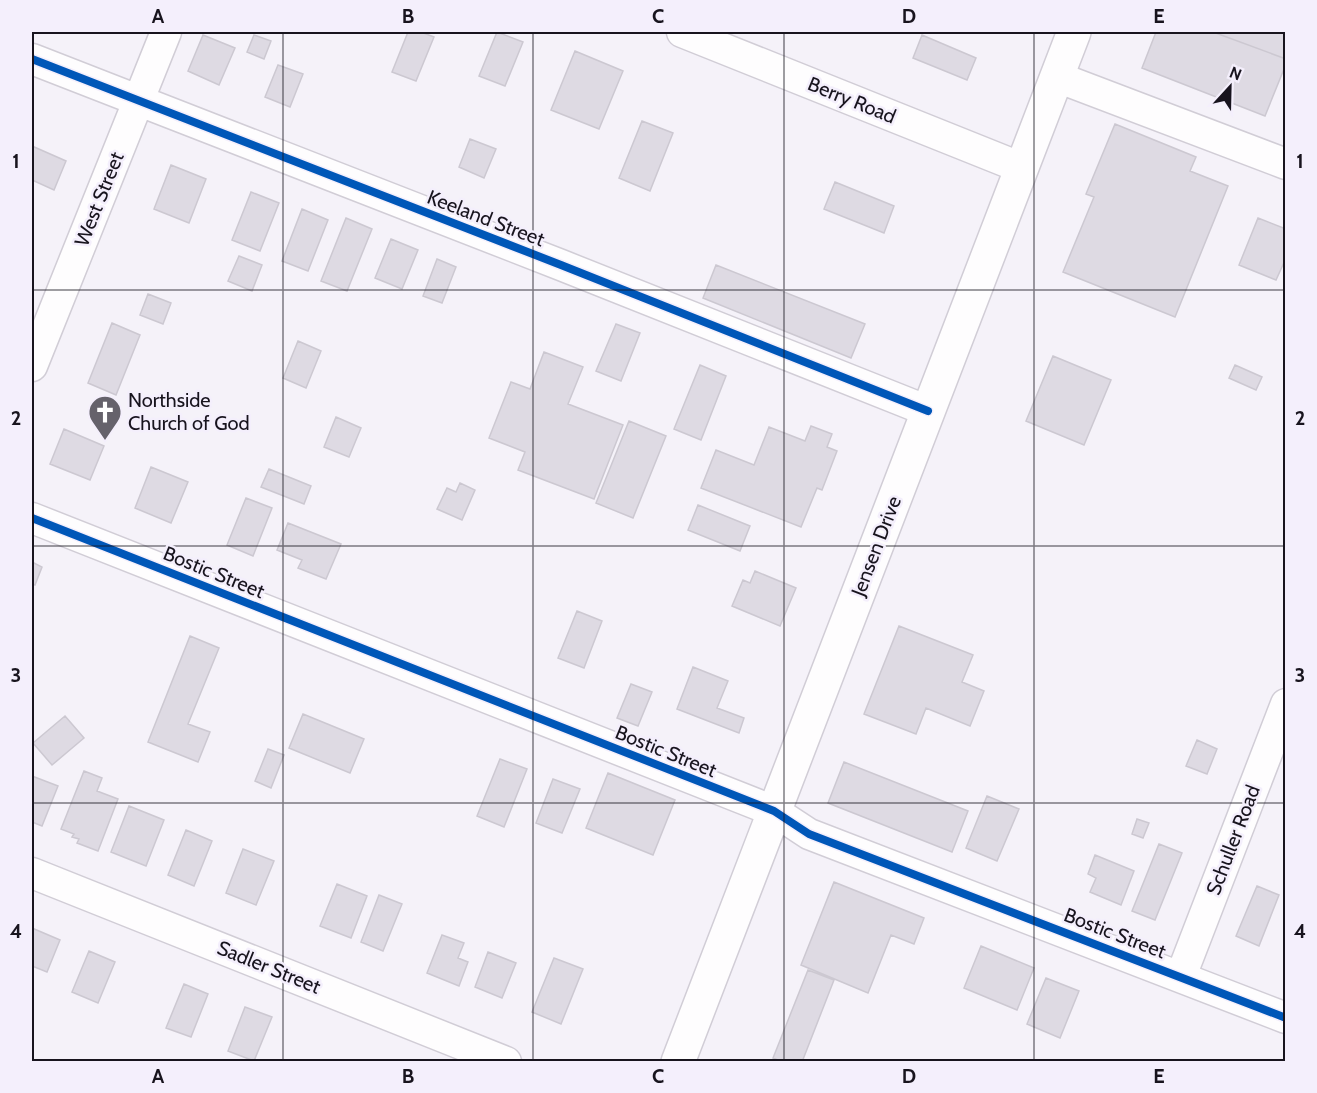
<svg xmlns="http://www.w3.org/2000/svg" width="1317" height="1093" font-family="Cabin,sans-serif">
	<rect width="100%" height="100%" fill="#f5f2f9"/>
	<path fill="#dedae3" stroke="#ccc8d1" stroke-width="1.5" d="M408 32H421L434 37 416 81 392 72Z
		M497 32 523 42 505 86 479 76Z
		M1156 32H1213L1286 59V64L1265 116 1142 68Z
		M1213 32H1286V59Z
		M203 35 235 48 219 85 188 71Z
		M254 35 271 41 264 59 247 52Z
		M922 35 976 58 967 80 913 58Z
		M575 51 623 71 599 129 551 110Z
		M278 65 303 74 290 107 265 97Z
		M642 121 673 133 650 191 619 178Z
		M1115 124 1196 157 1190 171 1228 186 1175 317 1063 272 1094 197 1086 194Z
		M470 139 496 149 484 178 459 167Z
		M32 146 66 161 54 190 32 180Z
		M171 165 206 179 189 223 154 209Z
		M835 182 894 206 884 233 824 209Z
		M251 192 279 203 260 251 232 240Z
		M302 209 328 220 308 271 282 261Z
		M346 218 372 229 347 291 321 281Z
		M1258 218 1286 229V258L1276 280 1239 265Z
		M391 239 418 250 402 289 375 278Z
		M239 256 262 265 252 291 228 281Z
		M437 259 456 267 442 303 423 296Z
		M716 265 865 324 851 358 703 298Z
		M148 294 171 303 163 324 140 315Z
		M112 323 140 335 116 395 88 383Z
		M616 324 640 333 621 381 596 371Z
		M298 341 321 351 306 388 283 378Z
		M544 352 583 367 568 404 623 425 594 499 518 470 525 452 489 438 511 382 530 389Z
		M1053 356 1111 380 1084 445 1026 421Z
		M700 365 726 376 701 440 674 429Z
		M1235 365 1262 377 1256 390 1229 378Z
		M336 417 361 428 349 457 324 447Z
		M629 421 666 436 633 518 596 503Z
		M811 426 832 434 827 447 837 451 822 490 817 488 801 527 701 488 716 450 754 465 769 427 805 441Z
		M64 429 104 446 90 480 50 464Z
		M151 467 188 482 171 523 135 508Z
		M269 469 311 486 304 504 261 487Z
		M460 483 475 490 462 520 437 509 447 488 456 492Z
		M246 498 272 508 253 556 227 545Z
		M698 505 750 526 740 551 688 530Z
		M288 523 341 544 326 579 298 568 302 560 277 550Z
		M32 562 42 567 35 585 32 584Z
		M755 571 796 588 780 626 732 606 743 580 750 583Z
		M577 611 602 621 584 668 558 658Z
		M899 626 973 655 962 682 984 691 970 726 926 708 916 734 864 714Z
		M190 636 219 648 188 724 210 732 198 762 148 742Z
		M693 667 728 681 717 708 744 718 739 733 677 709Z
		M631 684 652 692 638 726 617 718Z
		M303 714 364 739 350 773 289 748Z
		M65 716 84 738 52 765 33 743Z
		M1197 740 1217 749 1207 774 1186 766Z
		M268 749 284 755 271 788 255 781Z
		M500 759 527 769 504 827 477 816Z
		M844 762 968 811 952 852 828 803Z
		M84 771 102 778 97 791 118 799 98 851 77 843 79 839 72 837 74 834 61 829Z
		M608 773 675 800 653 855 586 828Z
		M32 776 58 786 42 826 32 822Z
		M553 779 580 789 562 833 536 823Z
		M987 796 1019 809 997 861 966 848Z
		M129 806 164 820 146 866 111 852Z
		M1137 819 1149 823 1143 838 1132 834Z
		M186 830 212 841 194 886 168 875Z
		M1159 844 1182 853 1155 920 1132 911Z
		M243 849 274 861 256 905 226 893Z
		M1095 855 1134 871 1121 905 1090 892 1096 878 1088 874Z
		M834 882 924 918 914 944 891 935 868 993 801 965Z
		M337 884 367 896 351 938 320 926Z
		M1257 886 1279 895 1259 946 1236 936Z
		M379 895 402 904 383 951 361 942Z
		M32 928 60 940 47 972 32 966Z
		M442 935 464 943 458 958 468 962 459 986 427 973Z
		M981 946 1034 968 1017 1010 964 988Z
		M89 951 115 962 98 1003 72 992Z
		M488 952 516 963 502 998 475 987Z
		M554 958 583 969 561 1024 532 1012Z
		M808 970 834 980 802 1062H783L773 1058Z
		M1046 978 1079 991 1060 1038 1027 1024Z
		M184 984 208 994 191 1037 166 1028Z
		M245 1007 272 1017 254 1061 228 1051Z"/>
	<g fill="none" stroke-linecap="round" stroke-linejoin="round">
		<defs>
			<path id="minor" d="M682 32 1022 168
				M32 59 561 265 928 411
				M1057 77 1286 164
				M32 366 166 32
				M32 518 774 811 809 834 1286 1018
				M32 873 506 1062
				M1181 976 1286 704"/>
			<path id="major" d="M678 1062 1074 32"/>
		</defs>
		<use href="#minor" stroke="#d1cdd6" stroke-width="33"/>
		<use href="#major" stroke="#d1cdd6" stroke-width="36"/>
		<use href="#minor" stroke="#fefdfe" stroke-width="30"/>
		<use href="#major" stroke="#fefdfe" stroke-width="33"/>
		<defs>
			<path id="cycleway" d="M32 59 561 265 928 411
				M32 518 774 811 809 834 1286 1018"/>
		</defs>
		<use href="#cycleway" stroke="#f4effc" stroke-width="11"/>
		<use href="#cycleway" stroke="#0057b8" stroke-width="8"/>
	</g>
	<path fill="none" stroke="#18141e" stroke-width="1.5" stroke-opacity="0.55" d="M283 32V1062M533 32V1062M784 32V1062M1034 32V1062M32 290H1286M32 546H1286M32 803H1286"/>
	<defs>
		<symbol id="church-pin" viewBox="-11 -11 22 30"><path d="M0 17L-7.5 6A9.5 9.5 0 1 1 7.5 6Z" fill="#65626b" stroke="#f4effc"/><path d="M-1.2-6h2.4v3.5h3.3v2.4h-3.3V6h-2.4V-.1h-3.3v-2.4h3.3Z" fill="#fff"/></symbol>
	</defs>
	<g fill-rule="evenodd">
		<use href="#church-pin" x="86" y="393" width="38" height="52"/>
	</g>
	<g text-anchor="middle" stroke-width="5" stroke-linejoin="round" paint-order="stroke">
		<g font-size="20" fill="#18141e" stroke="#f4effc">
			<text transform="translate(852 100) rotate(22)" y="7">Berry Road</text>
			<text transform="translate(99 199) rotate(-68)" y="7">West Street</text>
			<text transform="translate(486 218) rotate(21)" y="7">Keeland Street</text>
			<text transform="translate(876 546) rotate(-69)" y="7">Jensen Drive</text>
			<text transform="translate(214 572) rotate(22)" y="7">Bostic Street</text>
			<text transform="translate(666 751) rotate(22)" y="7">Bostic Street</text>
			<text transform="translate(1233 840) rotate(-69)" y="7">Schuller Road</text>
			<text transform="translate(1115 933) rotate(21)" y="7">Bostic Street</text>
			<text transform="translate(269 967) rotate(22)" y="7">Sadler Street</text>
		</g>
		<g font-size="20" fill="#18141e" stroke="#f4effc" text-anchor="start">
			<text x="128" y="407">Northside<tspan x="128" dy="23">Church of God</tspan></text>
		</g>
	</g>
	<rect width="1317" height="1093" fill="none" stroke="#f4effc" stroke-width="66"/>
	<g transform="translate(1230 87) rotate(22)" stroke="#f4effc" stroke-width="4.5" paint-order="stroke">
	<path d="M0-4.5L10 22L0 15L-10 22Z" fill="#18141e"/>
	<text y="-9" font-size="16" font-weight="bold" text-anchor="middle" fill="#18141e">N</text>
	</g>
	<rect x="33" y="33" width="1251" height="1027" fill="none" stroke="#18141e" stroke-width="2"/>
	<g font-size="20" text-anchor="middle" font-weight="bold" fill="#18141e">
		<text x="158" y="23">A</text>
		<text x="408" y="23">B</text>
		<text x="658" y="23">C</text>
		<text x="909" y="23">D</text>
		<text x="1159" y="23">E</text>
		<text x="16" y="168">1</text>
		<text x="1300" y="168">1</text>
		<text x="16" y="425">2</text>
		<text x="1300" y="425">2</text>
		<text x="16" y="682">3</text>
		<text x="1300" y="682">3</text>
		<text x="16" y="938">4</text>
		<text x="1300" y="938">4</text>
		<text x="158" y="1083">A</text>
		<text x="408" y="1083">B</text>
		<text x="658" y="1083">C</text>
		<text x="909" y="1083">D</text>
		<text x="1159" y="1083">E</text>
	</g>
</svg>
